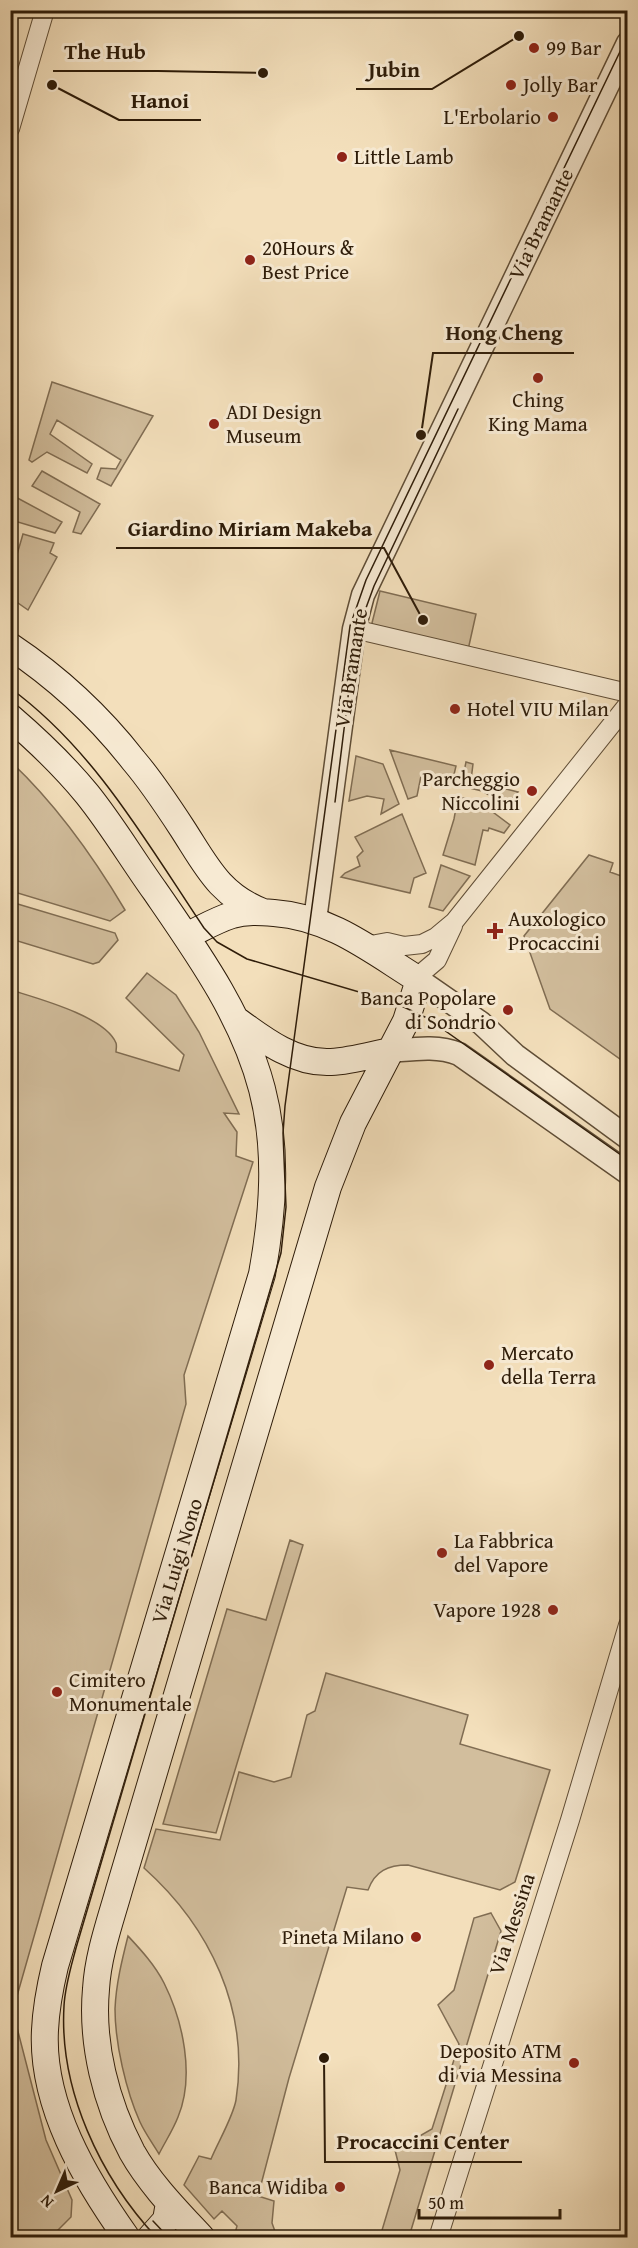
<svg xmlns="http://www.w3.org/2000/svg" width="638" height="2248" font-family="'Gentium Book Plus',serif">
	<rect width="100%" height="100%" fill="#f3dfbb"/>
	<filter id="stains"><feTurbulence type="fractalNoise" baseFrequency=".00333" numOctaves="4"/><feColorMatrix values="0 0 0 0 .2 0 0 0 0 .09 0 0 0 0 .02 0 0 0 .5 -.17"/></filter>
	<radialGradient id="worn" r=".72"><stop offset=".6" stop-color="#630" stop-opacity="0"/><stop offset="1" stop-color="#630" stop-opacity=".3"/></radialGradient>
	<path fill="#d2be9d" stroke="#806d53" stroke-width="1.5" d="M52 382 153 416 111 486 97 479 101 468 116 469 121 460 57 420 50 434 92 464 87 473 47 452 32 462 29 460Z
		M42 471 100 504 81 534 73 532 80 512 32 486Z
		M10 494 62 522 55 533 11 520Z
		M23 534 54 543 50 553 57 557 28 610 11 598V575Z
		M380 591 476 614 468 650 371 627Z
		M390 750 456 766 452 783 421 776 417 796 408 799Z
		M356 756 383 764 399 804 381 814 384 799 367 796 349 801Z
		M10 761C56 804 93 856 125 910L110 921 11 891Z
		M466 762 473 764 471 780 518 792 507 805 482 791 461 786Z
		M458 797 478 801 510 825 504 833 489 828 488 831 483 830 475 865 443 855 454 819Z
		M402 814 426 873 414 878 410 893 341 877 345 873 360 866 357 857 363 851 355 837Z
		M589 855 613 863 610 872 627 878V1064L550 1009 524 936Z
		M441 865 470 876 443 911 429 907Z
		M11 902 115 933 118 940 99 962 93 964 11 939Z
		M147 973 176 995 199 1032 239 1114 224 1113 237 1132 236 1156 253 1162 184 1375 186 1404 11 2017V990C36 998 105 1016 116 1043 117 1046 116 1049 116 1052L179 1071 184 1055 126 998Z
		M290 1540 303 1545 216 1833 163 1824 227 1609 266 1620Z
		M326 1673 468 1715 460 1744 550 1770 515 1882 500 1890 408 1865C388 1865 375 1871 368 1890L347 1887 289 2078 258 2196 274 2201 272 2223 277 2237H234L237 2226 222 2211 214 2219 184 2185 199 2156 211 2159C218 2142 233 2117 236 2100 250 2010 210 1927 144 1868L156 1829 220 1840 239 1772 274 1782 291 1777 307 1715 315 1711Z
		M491 1913 501 1931 409 2237H380L400 2170 395 2150 432 2129 459 2044 438 2005 454 1990 474 1918Z
		M128 1936C141 1950 155 1965 164 1983 183 2021 195 2076 178 2117 173 2130 165 2142 159 2154 153 2144 145 2133 140 2122 126 2091 115 2043 115 2009 116 1984 122 1960 128 1936Z
		M14 2016 46 2140 72 2200 71 2217 51 2237H11L10 2030Z"/>
	<g fill="none" stroke-linecap="round" stroke-linejoin="round">
		<defs>
			<path id="minor" d="M10 76 13 106
				M10 129 45 10
				M354 629 628 693
				M365 946 387 942 404 946 422 944 436 937 454 922 628 704
				M419 980 424 971 437 960 453 926
				M438 2238 570 1820 628 1625"/>
			<path id="tertiary" d="M315 920 354 629 363 595 628 43
				M419 980 481 1023 515 1055 628 1138
				M391 1051C414 1049 437 1045 459 1054L628 1173"/>
			<path id="secondary" d="M10 646C58 678 99 716 134 761 152 782 167 805 182 828 206 865 219 895 263 912
				M10 717C38 741 64 766 87 794 112 825 132 859 155 891 197 952 243 1016 262 1089 278 1150 273 1213 262 1274L55 1966C50 1987 46 2008 45 2030 41 2105 85 2179 127 2238
				M186 936C201 929 216 920 232 915 246 911 260 912 274 913 331 917 372 951 419 980L406 1021 353 1123 328 1187 119 1890C110 1922 98 1955 96 1989 91 2044 106 2103 132 2152 150 2184 177 2211 202 2238
				M238 1021C265 1041 296 1064 331 1062 351 1061 371 1055 391 1051
				M150 2238 166 2220 169 2203"/>
		</defs>
		<use href="#minor" stroke="#5f4d36" stroke-width="20"/>
		<use href="#tertiary" stroke="#5f4d36" stroke-width="25"/>
		<use href="#secondary" stroke="#2e1c09" stroke-width="28"/>
		<use href="#minor" stroke="#f7ead3" stroke-width="18"/>
		<use href="#tertiary" stroke="#f7ead3" stroke-width="22"/>
		<use href="#secondary" stroke="#f7ead3" stroke-width="26"/>
		<path stroke="#2e1c09" stroke-width="1.5" d="M359 627 374 586 458 409
			M10 688C94 749 147 843 204 928L217 942 247 959 393 1002 427 1018 628 1160
			M335 802 349 689
			M153 2221 169 2238
			M157 2238C100 2177 59 2090 64 2006 65 1986 71 1967 76 1948L281 1253 286 1207 283 1133 285 1106 350 626 366 580 628 35"/>
	</g>
	<g fill="#8f2418" stroke="#f7ead3" stroke-width="2">
		<circle cx="534" cy="48" r="6"/>
		<circle cx="511" cy="85" r="6"/>
		<circle cx="553" cy="117" r="6"/>
		<circle cx="342" cy="157" r="6"/>
		<circle cx="250" cy="260" r="6"/>
		<circle cx="538" cy="378" r="6"/>
		<circle cx="214" cy="424" r="6"/>
		<circle cx="455" cy="709" r="6"/>
		<circle cx="532" cy="791" r="6"/>
		<path d="M492 922h6v6h6v6h-6v6h-6v-6h-6v-6h6z"/>
		<circle cx="508" cy="1010" r="6"/>
		<circle cx="489" cy="1365" r="6"/>
		<circle cx="442" cy="1553" r="6"/>
		<circle cx="553" cy="1610" r="6"/>
		<circle cx="57" cy="1692" r="6"/>
		<circle cx="416" cy="1937" r="6"/>
		<circle cx="574" cy="2063" r="6"/>
		<circle cx="340" cy="2187" r="6"/>
	</g>
	<g text-anchor="middle" stroke-width="6" stroke-linejoin="round" paint-order="stroke">
		<g font-size="21" fill="#2e1c09" stroke="#f7ead3" text-anchor="start">
			<text x="546" y="55">99 Bar</text>
			<text x="523" y="92">Jolly Bar</text>
			<text x="541" y="124" text-anchor="end">L'Erbolario</text>
			<text x="354" y="164">Little Lamb</text>
			<text x="262" y="255">20Hours &amp;<tspan x="262" dy="24">Best Price</tspan></text>
			<text x="538" y="407" text-anchor="middle">Ching<tspan x="538" dy="24">King Mama</tspan></text>
			<text x="226" y="419">ADI Design<tspan x="226" dy="24">Museum</tspan></text>
			<text x="467" y="716">Hotel VIU Milan</text>
			<text x="520" y="786" text-anchor="end">Parcheggio<tspan x="520" dy="24">Niccolini</tspan></text>
			<text x="508" y="926">Auxologico<tspan x="508" dy="24">Procaccini</tspan></text>
			<text x="496" y="1005" text-anchor="end">Banca Popolare<tspan x="496" dy="24">di Sondrio</tspan></text>
			<text x="501" y="1360">Mercato<tspan x="501" dy="24">della Terra</tspan></text>
			<text x="454" y="1548">La Fabbrica<tspan x="454" dy="24">del Vapore</tspan></text>
			<text x="541" y="1617" text-anchor="end">Vapore 1928</text>
			<text x="69" y="1687">Cimitero<tspan x="69" dy="24">Monumentale</tspan></text>
			<text x="404" y="1944" text-anchor="end">Pineta Milano</text>
			<text x="562" y="2058" text-anchor="end">Deposito ATM<tspan x="562" dy="24">di via Messina</tspan></text>
			<text x="328" y="2194" text-anchor="end">Banca Widiba</text>
		</g>
		<g font-size="21" fill="#2e1c09" stroke="#f7ead3">
			<text transform="translate(541 224) rotate(-64)" y="7">Via Bramante</text>
			<text transform="translate(351 668) rotate(-81)" y="7">Via Bramante</text>
			<text transform="translate(177 1561) rotate(-73)" y="7">Via Luigi Nono</text>
			<text transform="translate(512 1924) rotate(-72)" y="7">Via Messina</text>
		</g>
	</g>
	<path fill="none" stroke="#2e1c09" stroke-width="2" d="M263 73L158 71H53M519 36L432 89H356M52 85L119 120H201M421 435L433 353H574M423 620L384 548H116M324 2058L325 2162H522"/>
	<g fill="#2e1c09" stroke="#f7ead3" stroke-width="2">
		<circle cx="263" cy="73" r="6"/>
		<circle cx="519" cy="36" r="6"/>
		<circle cx="52" cy="85" r="6"/>
		<circle cx="421" cy="435" r="6"/>
		<circle cx="423" cy="620" r="6"/>
		<circle cx="324" cy="2058" r="6"/>
	</g>
	<g font-size="22" text-anchor="middle" font-weight="bold" fill="#2e1c09" stroke="#f7ead3" stroke-width="6" stroke-linejoin="round" paint-order="stroke">
		<text x="105" y="59">The Hub</text>
		<text x="394" y="77">Jubin</text>
		<text x="160" y="108">Hanoi</text>
		<text x="504" y="340">Hong Cheng</text>
		<text x="250" y="536">Giardino Miriam Makeba</text>
		<text x="423" y="2149">Procaccini Center</text>
	</g>
	<rect width="638" height="2248" fill="none" stroke="#f3dfbb" stroke-width="36"/>
	<rect x="12" y="12" width="614" height="2224" fill="none" stroke="#2e1c09" stroke-width="3"/>
	<rect x="18" y="18" width="602" height="2212" fill="none" stroke="#2e1c09" stroke-width="1.5"/>
	<g transform="translate(57 2191) rotate(224)" stroke="#f7ead3" stroke-width="4.5" paint-order="stroke">
	<path d="M0-4.5L10 22L0 15L-10 22Z" fill="#2e1c09"/>
	<text y="-9" font-size="16" font-weight="bold" text-anchor="middle" fill="#2e1c09">N</text>
	</g>
	<path d="M419 2209v9h141v-9" fill="none" stroke="#2e1c09" stroke-width="3"/>
	<text x="428" y="2209" font-size="18" fill="#2e1c09" stroke="#f7ead3" stroke-width="4.5" paint-order="stroke">50 m</text>
	<rect width="100%" height="100%" filter="url(#stains)"/>
	<rect width="100%" height="100%" fill="url(#worn)"/>
</svg>
